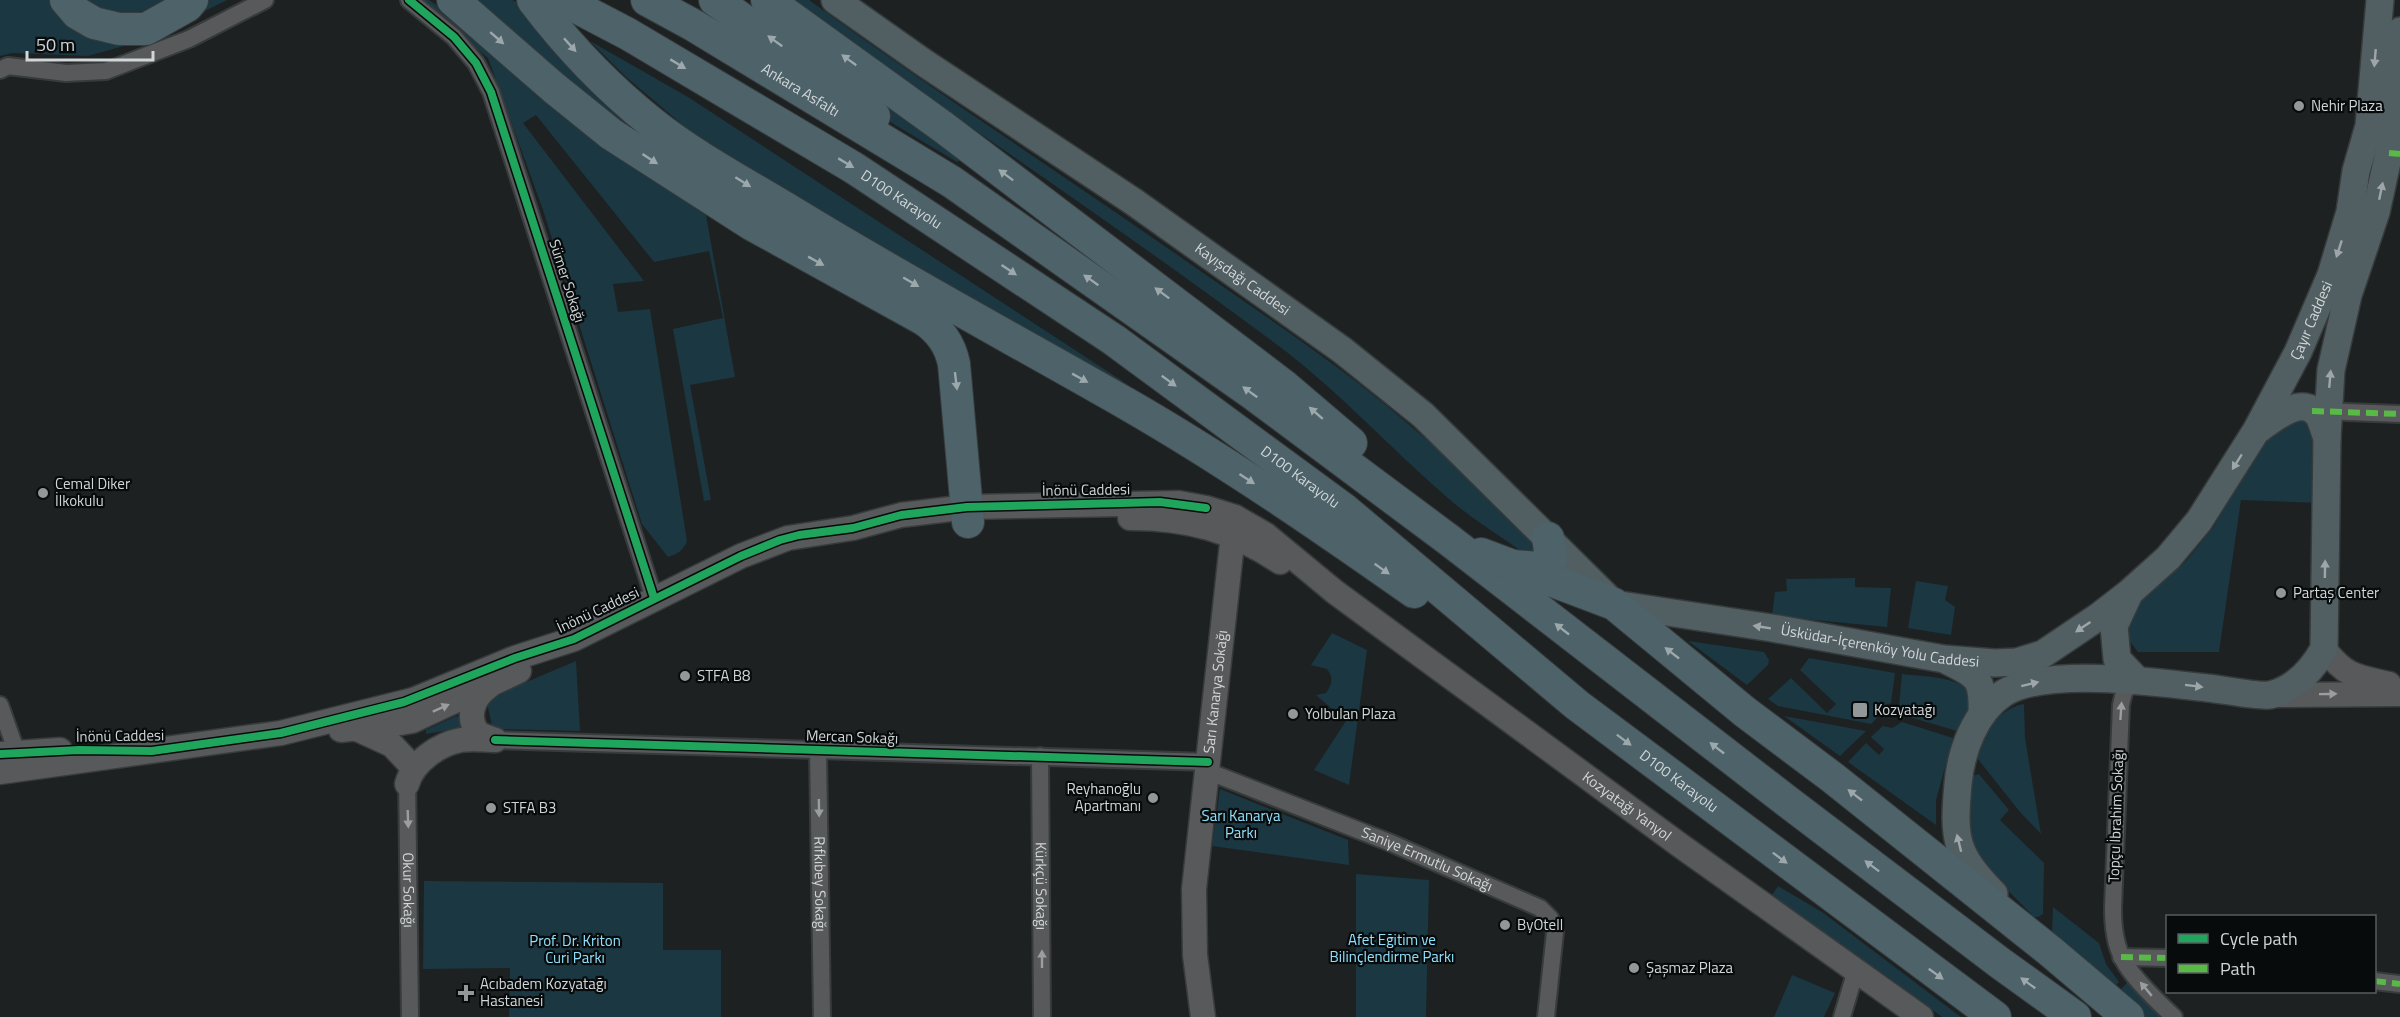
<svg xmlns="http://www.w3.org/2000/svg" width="2400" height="1017" font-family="'Titillium Web',sans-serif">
	<rect width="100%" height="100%" fill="#1d2122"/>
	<path fill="#1b3741" d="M0 0H51L115 31 198 0H227L149 39 88 56 12 53 0 56Z
		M80 0H184L157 16 109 17Z
		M409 0H429L455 18 702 207 706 215 735 377 690 385 711 500 704 501 673 329 723 318 709 251 654 262 536 115 523 123 644 281 613 284 618 312 650 309 687 541C683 551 677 554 668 557L642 524 543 210 488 58 447 25Z
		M465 0H512L524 4 698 167 600 116Z
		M791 0H809C941 96 1078 185 1212 279 1271 320 1332 361 1387 406 1440 450 1490 496 1540 544L1528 556C1502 537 1473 520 1449 499 1390 448 1338 390 1276 344 1117 225 951 116 791 0Z
		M590 41 688 97 1127 384 1125 388 1031 335 705 144 625 76Z
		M845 75 894 109 961 160 957 162 892 123 870 105Z
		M2305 418 2313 428 2320 503 2241 500 2219 652H2138L2125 635 2140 602 2186 561 2214 526 2260 445 2292 421Z
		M1855 578V587L1891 588 1887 627 1772 616 1775 592 1787 591 1786 579Z
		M1916 581 1948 586 1945 600 1955 607 1951 635 1908 628Z
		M1332 633 1367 650 1349 785 1314 770 1346 721 1316 695 1326 693C1332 684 1334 678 1327 669L1311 665Z
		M1688 641 1764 652 1769 660 1768 665 1747 685Z
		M1809 658 1895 673 1891 703 1883 706 1878 717 1871 724 1778 706 1768 699 1791 678 1827 713 1836 704 1800 670Z
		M576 661 580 731 498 729 492 725 486 699Z
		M1902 674C1923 677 1983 675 1969 710 1966 717 1961 724 1957 731L1903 715 1899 706Z
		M2024 704 2025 738 2041 834 2020 812 1977 758C1983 734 1999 708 2024 704Z
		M456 716 460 717 462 728 426 734V730Z
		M1784 716 1866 731 1840 756Z
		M1902 722 1953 738 1936 800V825L1848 762 1866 743 1879 755 1884 749 1871 737 1883 726 1892 728Z
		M1979 774 2009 810 2000 820 2044 863 2043 914 2038 917H2034L1981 863 1965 822 1972 776Z
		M1220 789 1348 840 1349 865 1212 846Z
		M1356 874 1429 880 1426 1017H1356Z
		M424 881 663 883V950H721V1017H509L510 968 423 969Z
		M1778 886 1822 912 1961 1017H1942L1881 972 1770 898Z
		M2053 907 2099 943 2106 964 2119 982 2112 989 2052 933Z
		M1792 975 1835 993 1824 1017H1774Z
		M2128 982 2164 1017H2142L2114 996Z"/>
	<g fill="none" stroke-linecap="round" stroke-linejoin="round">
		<defs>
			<g id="street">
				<path d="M409 0 454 37 476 63 491 92 654 598"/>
				<path d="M0 70 8 66 66 73 106 71 189 39 265 0"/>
				<path d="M2321 411 2400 414"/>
				<path d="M2136 679 2124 692 2121 705 2113 908C2113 924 2114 940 2121 955 2128 974 2159 1003 2174 1017"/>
				<path d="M0 705 17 753 10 756"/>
				<path d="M495 740 1208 762"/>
				<path id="s1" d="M818 750 822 1017"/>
				<path id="s2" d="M1040 756 1042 1017"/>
				<path id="s3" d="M1207 771 1391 843 1540 908 1550 918 1555 932 1546 1017"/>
				<path id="s4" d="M407 774 410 1017"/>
				<path d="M2121 957 2168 958"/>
				<path d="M2374 981 2400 984"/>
				<path d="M1842 1017 1856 970"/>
			</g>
			<g id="secondary">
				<path d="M1130 518C1188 518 1232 530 1280 562"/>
				<path d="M2324 649C2347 677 2354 676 2389 684"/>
				<path d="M488 687C472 698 466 719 479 734L495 740"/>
				<path d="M2272 695 2400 694"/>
				<path d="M357 729 392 745 407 761"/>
				<path d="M341 730 389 725 412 721 519 671"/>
				<path d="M0 754 60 750"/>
				<path id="s5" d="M0 772 281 733 413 700 515 658 574 639 741 556 788 538 853 528 901 515 967 507 1179 503 1206 508 1235 517 1266 535 1335 592 1681 846 1921 1017"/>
				<path d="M407 784C413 762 439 744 461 740 472 738 484 740 495 740"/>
				<path id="s6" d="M1203 1017 1195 955 1194 889 1233 534 1228 521 1214 511"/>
			</g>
			<g id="primary">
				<path id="s7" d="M835 0 923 62 1134 202 1342 350 1423 415 1614 604 1772 628 1944 659 1995 663 2017 662 2043 654 2098 617 2129 593 2168 558 2199 521 2256 431 2298 352 2331 275 2350 212 2356 171 2369 126 2380 0"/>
				<path d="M2259 429C2273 419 2302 394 2318 415 2322 421 2324 431 2327 438"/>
				<path d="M2128 596 2114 626 2117 659 2136 679"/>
				<path d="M1948 661C1979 676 1983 679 1982 714"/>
				<path d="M1994 894C1955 854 1953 839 1958 784 1961 751 1975 712 2004 693 2045 667 2158 682 2207 688 2221 689 2259 697 2270 695 2296 689 2312 670 2324 649L2327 438 2331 370 2348 295 2376 212 2389 153 2400 31"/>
			</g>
			<g id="highway">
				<path d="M66 0 77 13 94 23 119 29H146L187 6 192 0"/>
				<path d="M453 0 554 88 611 134 751 224 923 319C940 330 950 344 954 364L968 522"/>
				<path d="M533 0C567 45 607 87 652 123 696 158 748 185 797 215 905 281 1017 341 1127 404 1226 461 1320 526 1414 592"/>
				<path id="s8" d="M563 0 628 34 854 168 1114 340 1345 510 1577 705 1995 1017"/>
				<path id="s9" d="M647 0 693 25 952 182 1253 394 1449 540 1788 802 2000 963 2075 1017"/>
				<path d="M715 0 840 88 874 116"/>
				<path d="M767 0 943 127 1283 385 1351 443"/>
				<path d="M1481 554 1614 604 1745 712 1833 778 2050 951 2128 1017"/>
				<path d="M1513 566 1539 568 1551 558 1548 538"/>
			</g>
		</defs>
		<use href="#street" stroke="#373b3c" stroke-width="20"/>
		<use href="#secondary" stroke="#373b3c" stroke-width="27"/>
		<use href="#primary" stroke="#373b3c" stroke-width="30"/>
		<use href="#highway" stroke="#373b3c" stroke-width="34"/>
		<use href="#street" stroke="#57595a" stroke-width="16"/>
		<use href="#secondary" stroke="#57595a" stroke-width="24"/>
		<use href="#primary" stroke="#515f63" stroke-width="27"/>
		<use href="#highway" stroke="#4d6269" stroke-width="32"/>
		<path stroke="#58b947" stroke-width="6" stroke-dasharray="12 6" stroke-linecap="butt" d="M2389 153 2400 154
			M2312 411 2400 414
			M2121 957 2168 958
			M2374 981 2400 984"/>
		<defs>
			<path id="cycleway" d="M409 0 454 37 476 63 491 92 654 598
				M495 740 1208 762
				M0 754 79 750 152 751 281 733 404 702 515 658 574 639 741 556 780 540 799 535 853 528 901 515 967 507 1160 502 1206 508"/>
		</defs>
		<use href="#cycleway" stroke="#080b0c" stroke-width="11"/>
		<use href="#cycleway" stroke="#20a55d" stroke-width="8"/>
	</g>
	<defs><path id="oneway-solid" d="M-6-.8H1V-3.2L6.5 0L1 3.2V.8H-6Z" transform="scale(1.5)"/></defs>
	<g fill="#9ca8ac">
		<use href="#oneway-solid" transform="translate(497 38) rotate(41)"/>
		<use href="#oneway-solid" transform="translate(775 41) rotate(-144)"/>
		<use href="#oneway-solid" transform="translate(570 45) rotate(48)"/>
		<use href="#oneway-solid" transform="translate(849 60) rotate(-144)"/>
		<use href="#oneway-solid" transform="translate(678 64) rotate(31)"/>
		<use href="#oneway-solid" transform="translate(650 159) rotate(33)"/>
		<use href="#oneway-solid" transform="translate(846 163) rotate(31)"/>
		<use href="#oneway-solid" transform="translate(1006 175) rotate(-143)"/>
		<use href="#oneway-solid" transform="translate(743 182) rotate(32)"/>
		<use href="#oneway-solid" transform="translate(816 261) rotate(29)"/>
		<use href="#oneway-solid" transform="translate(1009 270) rotate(34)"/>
		<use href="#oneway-solid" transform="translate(1091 280) rotate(-145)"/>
		<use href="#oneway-solid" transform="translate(911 282) rotate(30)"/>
		<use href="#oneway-solid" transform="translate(1162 293) rotate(-143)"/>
		<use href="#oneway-solid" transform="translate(1080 378) rotate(29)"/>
		<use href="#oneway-solid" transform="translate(956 381) rotate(83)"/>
		<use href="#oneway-solid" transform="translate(1169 381) rotate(36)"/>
		<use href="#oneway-solid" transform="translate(1250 392) rotate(-144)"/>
		<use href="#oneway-solid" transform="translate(1316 413) rotate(-139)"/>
		<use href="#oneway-solid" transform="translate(1247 479) rotate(33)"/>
		<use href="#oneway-solid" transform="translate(1382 569) rotate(35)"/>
		<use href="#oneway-solid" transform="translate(1562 629) rotate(-142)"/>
		<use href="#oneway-solid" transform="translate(1672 653) rotate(-142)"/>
		<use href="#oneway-solid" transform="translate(1624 740) rotate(37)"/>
		<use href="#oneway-solid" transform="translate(1717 748) rotate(-142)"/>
		<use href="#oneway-solid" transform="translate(1855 795) rotate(-142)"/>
		<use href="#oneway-solid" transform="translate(1780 858) rotate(37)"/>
		<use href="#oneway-solid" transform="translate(1872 866) rotate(-143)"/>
		<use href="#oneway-solid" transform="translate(1936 974) rotate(36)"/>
		<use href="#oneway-solid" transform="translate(2028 983) rotate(-144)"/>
	</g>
	<g fill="#9ea6a9">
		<use href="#oneway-solid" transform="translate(2375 58) rotate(95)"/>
		<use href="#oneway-solid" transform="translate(2381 191) rotate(-78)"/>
		<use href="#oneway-solid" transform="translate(2339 249) rotate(108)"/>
		<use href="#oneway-solid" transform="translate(2330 379) rotate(-85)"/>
		<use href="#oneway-solid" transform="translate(2237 462) rotate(122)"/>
		<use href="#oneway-solid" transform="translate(2325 569) rotate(-89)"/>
		<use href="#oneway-solid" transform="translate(1762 627) rotate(-171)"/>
		<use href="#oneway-solid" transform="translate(2083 627) rotate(146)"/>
		<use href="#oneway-solid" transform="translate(2030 684) rotate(-14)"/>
		<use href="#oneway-solid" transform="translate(2194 686) rotate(7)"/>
		<use href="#oneway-solid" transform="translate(1959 843) rotate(-104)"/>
	</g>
	<g fill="#9a9e9f">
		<use href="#oneway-solid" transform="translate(2328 694) rotate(-1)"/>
		<use href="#oneway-solid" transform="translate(441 708) rotate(-24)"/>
		<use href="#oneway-solid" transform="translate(2121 711) rotate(-86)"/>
		<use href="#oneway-solid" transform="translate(819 808) rotate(89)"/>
		<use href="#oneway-solid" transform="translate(408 819) rotate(88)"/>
		<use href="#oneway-solid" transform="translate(1042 959) rotate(-90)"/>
		<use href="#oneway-solid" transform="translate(2146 989) rotate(-130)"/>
	</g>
	<g fill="#929798" stroke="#080b0c" stroke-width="2">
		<circle cx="2299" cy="106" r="6"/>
		<circle cx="43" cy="493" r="6"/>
		<circle cx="2281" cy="593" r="6"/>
		<circle cx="685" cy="676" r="6"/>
		<rect x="1852" y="702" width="16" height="16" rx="3"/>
		<circle cx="1293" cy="714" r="6"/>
		<circle cx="1153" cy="798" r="6"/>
		<circle cx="491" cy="808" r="6"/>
		<circle cx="1505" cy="925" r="6"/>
		<circle cx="1634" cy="968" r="6"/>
		<path d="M463 984h6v6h6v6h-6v6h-6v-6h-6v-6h6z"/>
	</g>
	<g text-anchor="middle" stroke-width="4.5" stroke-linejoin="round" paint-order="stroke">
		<g font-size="15" fill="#d1d6d8" stroke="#080b0c">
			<text dy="5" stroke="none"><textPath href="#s9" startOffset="178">Ankara Asfaltı</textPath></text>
			<text dy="5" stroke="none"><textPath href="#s8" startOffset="393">D100 Karayolu</textPath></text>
			<text dy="5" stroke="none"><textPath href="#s7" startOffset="494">Kayışdağı Caddesi</textPath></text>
			<text transform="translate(567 281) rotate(72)" y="5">Sümer Sokağı</text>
			<text dy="5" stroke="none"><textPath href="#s7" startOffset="1860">Çayır Caddesi</textPath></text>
			<text dy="5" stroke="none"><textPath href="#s8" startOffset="879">D100 Karayolu</textPath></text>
			<text transform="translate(1086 490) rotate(-1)" y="5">İnönü Caddesi</text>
			<text transform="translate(598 610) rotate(-25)" y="5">İnönü Caddesi</text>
			<text dy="5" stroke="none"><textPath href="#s7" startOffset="1258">Üsküdar-İçerenköy Yolu Caddesi</textPath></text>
			<text dy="5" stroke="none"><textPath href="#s6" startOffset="327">Sarı Kanarya Sokağı</textPath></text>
			<text transform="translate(120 736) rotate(-1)" y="5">İnönü Caddesi</text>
			<text transform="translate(852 737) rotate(2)" y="5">Mercan Sokağı</text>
			<text dy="5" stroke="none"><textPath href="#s8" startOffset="1365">D100 Karayolu</textPath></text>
			<text dy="5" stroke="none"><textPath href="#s5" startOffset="1768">Kozyatağı Yanyol</textPath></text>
			<text transform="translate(2116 816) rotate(-88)" y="5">Topçu İbrahim Sokağı</text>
			<text dy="5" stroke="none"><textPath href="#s3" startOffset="237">Saniye Ermutlu Sokağı</textPath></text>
			<text dy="5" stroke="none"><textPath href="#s1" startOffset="134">Rıfkıbey Sokağı</textPath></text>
			<text dy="5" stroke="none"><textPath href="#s2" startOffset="130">Kürkçü Sokağı</textPath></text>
			<text dy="5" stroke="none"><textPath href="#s4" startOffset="116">Okur Sokağı</textPath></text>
		</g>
		<g font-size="15" fill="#d1d6d8" stroke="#080b0c" text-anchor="start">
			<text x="2311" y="111">Nehir Plaza</text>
			<text x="55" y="489">Cemal Diker<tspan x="55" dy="17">İlkokulu</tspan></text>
			<text x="2293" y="598">Partaş Center</text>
			<text x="697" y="681">STFA B8</text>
			<text x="1874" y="715">Kozyatağı</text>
			<text x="1305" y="719">Yolbulan Plaza</text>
			<text x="1141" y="794" text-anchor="end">Reyhanoğlu<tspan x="1141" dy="17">Apartmanı</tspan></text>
			<text x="503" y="813">STFA B3</text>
			<text x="1517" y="930">ByOtell</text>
			<text x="1646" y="973">Şaşmaz Plaza</text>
			<text x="480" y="989">Acıbadem Kozyatağı<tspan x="480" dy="17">Hastanesi</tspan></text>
		</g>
		<g font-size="15" fill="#8fe0fc" stroke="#080b0c">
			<text x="1241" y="821">Sarı Kanarya<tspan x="1241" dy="17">Parkı</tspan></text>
			<text x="1392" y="945">Afet Eğitim ve<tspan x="1392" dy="17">Bilinçlendirme Parkı</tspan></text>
			<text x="575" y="946">Prof. Dr. Kriton<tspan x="575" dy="17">Curi Parkı</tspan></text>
		</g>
	</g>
	<rect x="2166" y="915" width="210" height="78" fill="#080b0c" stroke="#585c5e" stroke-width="1.5"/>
	<rect x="2178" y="934" width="30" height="9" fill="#20a55d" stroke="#585c5e" stroke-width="1.5"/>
	<text x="2220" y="945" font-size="18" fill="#d1d6d8">Cycle path</text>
	<rect x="2178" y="964" width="30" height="9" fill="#58b947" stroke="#585c5e" stroke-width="1.5"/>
	<text x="2220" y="975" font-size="18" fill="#d1d6d8">Path</text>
	<path d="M27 51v9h126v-9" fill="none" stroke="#d1d6d8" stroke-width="3"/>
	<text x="36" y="51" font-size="18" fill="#d1d6d8" stroke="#080b0c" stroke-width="4.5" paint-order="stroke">50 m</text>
</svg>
